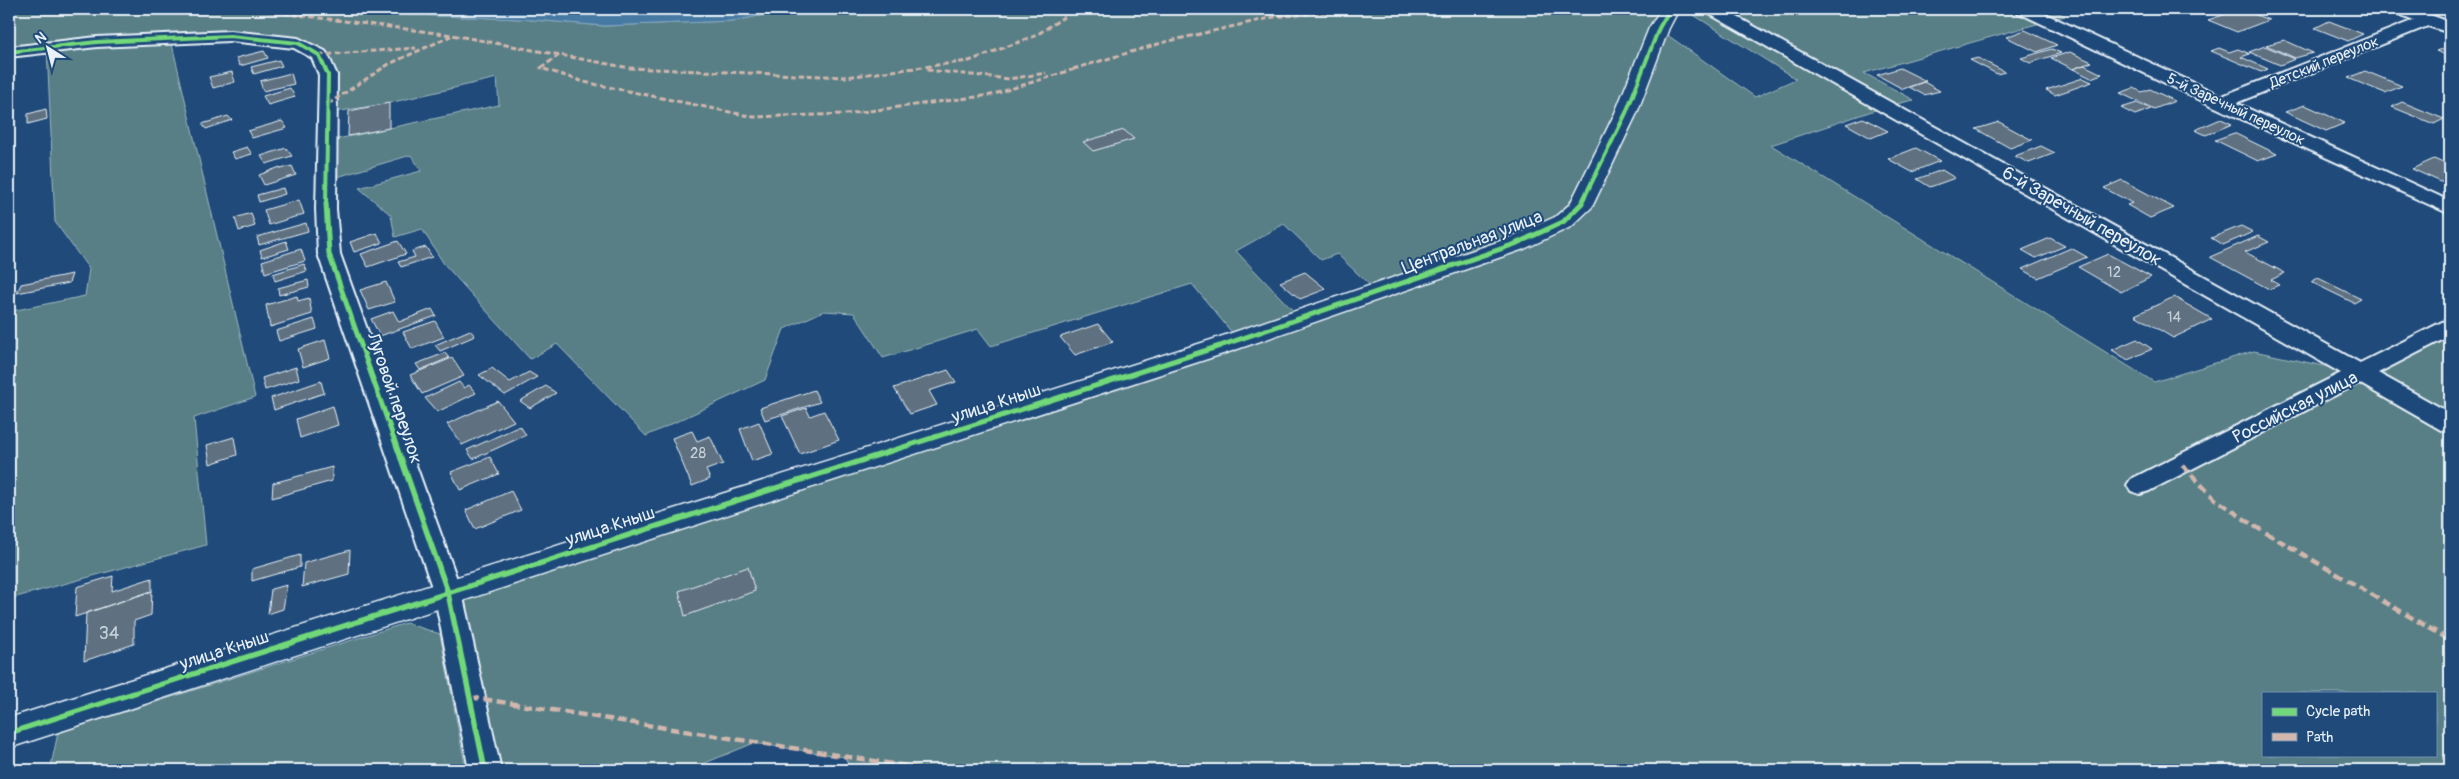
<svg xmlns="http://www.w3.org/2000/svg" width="2459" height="779" font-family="Pangolin,sans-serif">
	<rect width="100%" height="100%" fill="#1f4a7a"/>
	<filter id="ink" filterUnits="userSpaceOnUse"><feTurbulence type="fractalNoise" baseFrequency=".02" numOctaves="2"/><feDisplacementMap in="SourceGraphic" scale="10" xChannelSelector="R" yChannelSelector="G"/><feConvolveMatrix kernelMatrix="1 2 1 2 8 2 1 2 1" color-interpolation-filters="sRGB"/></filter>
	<g filter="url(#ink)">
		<path fill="#587f86" stroke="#a0b8bf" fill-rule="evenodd" d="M9 9H251L521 19 604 26 732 21 797 9H1670L1659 29 1755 97 1796 79 1684 9H2050L2065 16 1864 73 1914 100 1887 106 1771 145 2154 382 2254 351 2361 374 2450 327V770H851L845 757 754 743 688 770H485L448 593 1238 340 1192 284 991 346 978 329 883 358 854 313 824 311 784 329 765 380 646 436 557 344 530 359 444 264 422 229 395 237 391 215 359 188 421 171 411 155 327 180 328 141 499 105 497 78 389 103 329 113 328 75 298 43 230 36 171 40 255 397 194 418 206 545 9 599V319L12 311 85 296 89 269 55 222 47 48 9 52ZM1284 224 1321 260 1337 254 1376 291 1300 318 1236 251ZM2263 693H2435V755H2263Z
			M406 623 440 634 466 770H50L58 733Z"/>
		<path fill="#467aa3" stroke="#87aac5" d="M251 9H797L732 21 604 26 521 19Z"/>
		<path fill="#5f7180" stroke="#e8f1f8" d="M2241 9 2269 20 2237 32 2208 20Z
			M2329 21 2363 34 2348 41 2315 28Z
			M2025 30 2057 45 2037 52 2006 37Z
			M2284 40 2313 53 2295 58 2266 45Z
			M2265 46 2295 59 2280 65 2249 52Z
			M2450 46V61L2443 58 2448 56 2436 51Z
			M2219 48 2229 52 2238 49 2250 54 2241 57 2268 69 2261 72 2211 51Z
			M2052 49 2061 53 2030 63 2021 58Z
			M264 51 268 58 240 66 236 58Z
			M2070 52 2092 62 2073 69 2051 58Z
			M1978 58 2005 72 1997 74 1970 60Z
			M279 60 282 66 254 74 251 67Z
			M2084 65 2102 74 2091 78 2073 69Z
			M1900 68 1926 81 1903 89 1877 75Z
			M2365 71 2402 86 2385 93 2348 78Z
			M232 72 235 82 213 88 209 77Z
			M291 73 294 84 263 91 260 81Z
			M2083 78 2092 82 2055 95 2046 90Z
			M1924 82 1940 91 1924 95 1909 87Z
			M290 88 295 97 268 105 263 96Z
			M2134 88 2142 92 2150 89 2175 101 2154 109 2120 93Z
			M2402 102 2444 119 2434 124 2392 107Z
			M389 103V128L348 136 349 111Z
			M2137 103 2151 109 2135 115 2121 108Z
			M2305 105 2345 123 2326 131 2285 112Z
			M46 109 47 119 28 124V114Z
			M228 116 232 120 206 129 202 124Z
			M1863 118 1888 131 1871 138 1846 124Z
			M15 119V129L9 130V121Z
			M2221 119 2232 124 2206 135 2195 130Z
			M282 121 287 128 252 138 248 131Z
			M1999 122 2032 140 2010 148 1976 129Z
			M1124 130 1134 139 1093 151 1083 142Z
			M2234 133 2277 154 2258 161 2215 140Z
			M2041 146 2055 153 2029 163 2015 156Z
			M247 147 252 154 235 159 231 152Z
			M286 148 292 156 266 164 261 156Z
			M1916 148 1940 161 1912 172 1888 159Z
			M2434 159 2450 166V193L2443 189 2450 186 2412 169Z
			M292 166 296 175 264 185 259 175 280 167 281 169Z
			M1942 170 1955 178 1930 187 1917 179Z
			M2122 180 2174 208 2150 218 2127 205 2132 203 2104 188Z
			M283 188 285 194 259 202 257 195Z
			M299 200 304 214 269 225 264 210Z
			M251 213 255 226 239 231 235 218Z
			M306 223 308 231 259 245 257 237Z
			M2241 226 2253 232 2223 245 2211 238Z
			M377 233 382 243 354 252 350 242Z
			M2258 236 2269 242 2245 252 2285 273 2271 280 2279 285 2269 289 2210 257Z
			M2050 238 2065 246 2036 258 2022 250Z
			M286 241 289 249 262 257 260 250Z
			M398 241 406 254 368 267 361 254Z
			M426 247 432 257 401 267 398 262 415 257 412 251Z
			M2071 248 2087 257 2038 278 2022 269Z
			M301 249 305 261 265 273 262 261Z
			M2108 254 2151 277 2121 292 2078 267Z
			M304 264 307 271 275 281 273 274Z
			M1305 272 1326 289 1300 299 1280 282Z
			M72 274 69 283 17 293 21 284Z
			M2318 278 2361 299 2354 303 2311 282Z
			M308 280 309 287 279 295 278 288Z
			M386 282 395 302 369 310 360 290Z
			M297 296 298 301 309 298 312 314 270 327 266 305Z
			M2174 297 2212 319 2173 338 2135 315Z
			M432 309 436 316 380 336 371 319 393 311 399 322Z
			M314 319 317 329 279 341 276 331Z
			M435 321 444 337 412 349 403 332Z
			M1098 324 1113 342 1075 355 1060 337Z
			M470 330 475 336 440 351 435 345Z
			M2137 339 2152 349 2128 360 2112 350Z
			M325 340 330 358 303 367 298 349Z
			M445 353 449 358 420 370 416 364Z
			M452 358 464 376 422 394 410 375Z
			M296 367 299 379 265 390 262 378Z
			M492 368 510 382 529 372 537 377 505 395 479 375Z
			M948 370 956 382 929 391 937 405 910 414 894 388Z
			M321 381 324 393 274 410 271 398Z
			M459 382 464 388 469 385 476 393 437 412 425 398Z
			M546 386 556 393 530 408 520 401Z
			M814 390 820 402 765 420 760 408Z
			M498 401 514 421 462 445 447 424Z
			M333 406 338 425 300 438 296 419Z
			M806 408 810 416 824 411 839 440 800 454 782 416Z
			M759 422 773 454 752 461 740 429Z
			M520 426 526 435 473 459 467 450Z
			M692 431 697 441 710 436 723 464 706 470 710 479 692 486 672 438Z
			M234 437 237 455 210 464 207 445Z
			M490 457 499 474 460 490 451 472Z
			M332 467V481L272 498 273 483Z
			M511 491 521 510 475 529 466 510Z
			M350 550 349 574 302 587 304 563Z
			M300 555V567L252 581V569Z
			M748 567 755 591 685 616 679 591Z
			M113 576 112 591 152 578V591L75 617 77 587Z
			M287 585 283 609 268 614 271 589Z
			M152 591 151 615 134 621V644L84 661 86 613Z"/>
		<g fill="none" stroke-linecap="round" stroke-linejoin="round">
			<defs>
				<path id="street" d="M1704 9H1723L2360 363 2442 322 2450 320V336L2378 373 2450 413V432L2441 430 2359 383 2149 491 2140 494 2131 491 2127 485 2131 479 2341 373 1706 12Z
					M2015 9H2035L2222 96 2414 20 2393 12 2391 9H2413L2450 22V33L2428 26 2236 103 2450 201V214L2215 107 2017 12Z
					M230 31 298 38 325 51 328 55 337 75 336 209 340 254 462 593 501 770H469L434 593 318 254 316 209 319 75 312 58 294 48 230 41 97 47 9 57V47L97 37Z"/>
				<path id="secondary" d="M1661 9H1679L1669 28 1637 113 1592 207 1571 227 1524 249 1229 352 9 748V718L1211 340 1506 239 1555 217 1570 204 1615 113 1649 28Z"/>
			</defs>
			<use href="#street" stroke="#e8f1f8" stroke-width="4"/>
			<use href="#secondary" stroke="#e8f1f8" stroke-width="3"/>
			<use href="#street" fill="#1f4a7a" fill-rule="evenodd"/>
			<use href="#secondary" fill="#1f4a7a" fill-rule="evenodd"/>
			<path stroke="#d1b7ad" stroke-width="3" stroke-dasharray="5.5 3" stroke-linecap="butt" d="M251 9 452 35 630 68 846 77 969 61 1035 36 1076 9
				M319 55 416 48
				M559 55 541 68 584 82 754 117 846 114 991 95 1078 68
				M1073 69 1165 42 1274 17 1360 9
				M927 70 1009 79 1046 73
				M328 104 389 64 451 36"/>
			<path stroke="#d1b7ad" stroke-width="4.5" stroke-dasharray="9 4.5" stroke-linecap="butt" d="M2182 465 2215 499 2256 527 2450 640
				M470 697 931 770"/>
			<defs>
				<path id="cycleway-far2" d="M9 52 97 42 230 36 298 43 319 55 328 75 326 204
					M1581 204 1626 113 1659 28 1670 9"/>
				<path id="cycleway-far1" d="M326 203 329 254 401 459
					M866 459 1220 346 1515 244 1563 222 1582 203"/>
				<path id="cycleway" d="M401 458 448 593 485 770
					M9 733 870 458"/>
			</defs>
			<use href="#cycleway-far2" stroke="#1f4a7a" stroke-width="6"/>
			<use href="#cycleway-far1" stroke="#1f4a7a" stroke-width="8"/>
			<use href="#cycleway" stroke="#1f4a7a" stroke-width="9"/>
			<use href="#cycleway-far2" stroke="#71d979" stroke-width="4"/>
			<use href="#cycleway-far1" stroke="#71d979" stroke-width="5"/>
			<use href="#cycleway" stroke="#71d979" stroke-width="5.5"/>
		</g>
	</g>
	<g text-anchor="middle" stroke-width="4" stroke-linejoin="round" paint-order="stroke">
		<g font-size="15" fill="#e8f1f8" stroke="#1f4a7a">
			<text transform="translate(2324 62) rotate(-22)" y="5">Детский переулок</text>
			<text transform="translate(2236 109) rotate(25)" y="5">5-й Заречный переулок</text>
		</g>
		<g font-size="15" fill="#c6d1da">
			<text x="2114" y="277">12</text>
			<text x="2174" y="322">14</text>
			<text x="698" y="458">28</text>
		</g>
		<g font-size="18" fill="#e8f1f8" stroke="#1f4a7a">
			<text transform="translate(2082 216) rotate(30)" y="6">6-й Заречный переулок</text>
			<text transform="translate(1472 242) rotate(-21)" y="6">Центральная улица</text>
			<text transform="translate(395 398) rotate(71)" y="6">Луговой переулок</text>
			<text transform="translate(996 403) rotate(-18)" y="6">улица Кныш</text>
			<text transform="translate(2295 407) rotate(-27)" y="6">Российская улица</text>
			<text transform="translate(610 526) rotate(-18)" y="6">улица Кныш</text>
			<text transform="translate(224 650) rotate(-18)" y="6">улица Кныш</text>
		</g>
		<g font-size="18" fill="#c6d1da">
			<text x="109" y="639">34</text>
		</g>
	</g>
	<rect width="2459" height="779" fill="none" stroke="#1f4a7a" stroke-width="30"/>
	<rect x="15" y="15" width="2429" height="749" fill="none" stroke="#e8f1f8" stroke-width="2" filter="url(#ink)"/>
	<rect x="2262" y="692" width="175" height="65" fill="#1f4a7a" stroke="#6f8dac"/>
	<rect x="2272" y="708" width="25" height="8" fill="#71d979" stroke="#6f8dac"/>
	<text x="2306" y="716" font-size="15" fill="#e8f1f8">Cycle path</text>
	<rect x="2272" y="733" width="25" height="8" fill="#d1b7ad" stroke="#6f8dac"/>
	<text x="2306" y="742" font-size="15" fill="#e8f1f8">Path</text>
	<g transform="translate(48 48) rotate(324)" stroke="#1f4a7a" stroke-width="4" paint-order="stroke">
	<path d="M0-4L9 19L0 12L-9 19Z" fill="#e8f1f8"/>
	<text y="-8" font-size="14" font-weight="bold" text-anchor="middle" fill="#e8f1f8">N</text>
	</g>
</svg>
